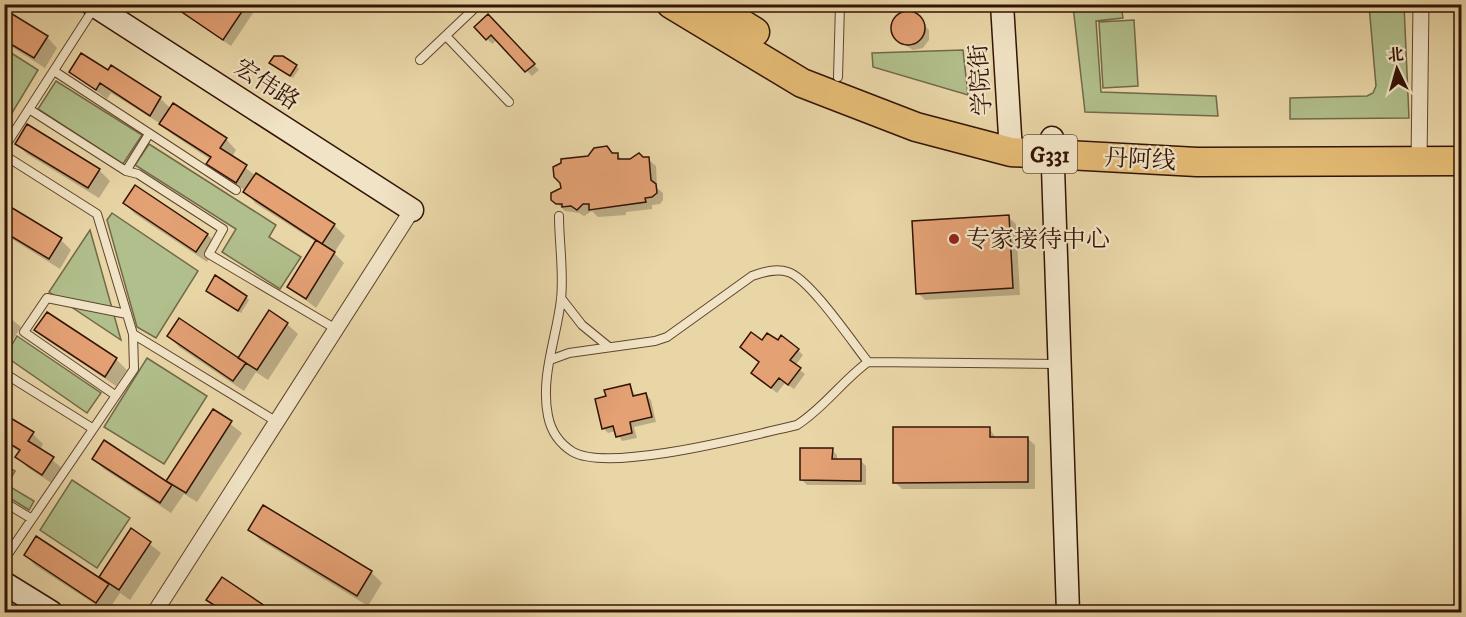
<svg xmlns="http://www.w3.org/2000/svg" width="1466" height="617" font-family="'IM FELL DW Pica','Noto Serif SC',serif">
	<rect width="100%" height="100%" fill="#e9d6a7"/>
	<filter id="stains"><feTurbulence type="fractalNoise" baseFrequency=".00333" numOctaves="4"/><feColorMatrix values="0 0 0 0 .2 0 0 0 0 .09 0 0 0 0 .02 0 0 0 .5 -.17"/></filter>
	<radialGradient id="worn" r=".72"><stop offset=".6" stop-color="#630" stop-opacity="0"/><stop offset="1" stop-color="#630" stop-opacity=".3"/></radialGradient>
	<path fill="#b1bf8c" stroke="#726948" stroke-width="1.5" d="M1088 5H1121L1123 18 1096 21 1101 92 1216 96 1218 116 1085 112 1073 6Z
		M1369 5H1404L1409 118 1290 119V98L1367 96 1373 93 1376 86Z
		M1134 20 1138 86 1103 88 1099 22Z
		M5 49 38 70 12 113 5 109Z
		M963 50 968 95 873 67 872 53Z
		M56 81 142 135 123 164 38 109Z
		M149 144 276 225 269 237 301 257 280 289 222 252 236 229 135 165Z
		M112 213 198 271 156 338 137 327 107 220Z
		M90 230 121 340 49 292Z
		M17 336 101 393 87 413 5 356Z
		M147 358 207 396 164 464 104 427Z
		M4 465 15 471 7 485 34 501 29 510 5 495Z
		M72 480 130 518 97 568 40 530Z"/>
	<path fill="#0003" d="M169 4H259L231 46Z
		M1082 4H1109V6L1086 8Z
		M4 10 47 37 57 48 45 68 4 42Z
		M912 13 929 30V40L923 48 913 50 897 40 892 26 897 17Z
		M488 16 539 70 532 76 497 40 492 44 476 27Z
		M274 66H296L299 69 293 78Z
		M111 67 160 98 171 109 226 139 236 150 232 157 256 176 335 226 345 236 334 253 344 263 316 308 289 287 316 242 255 203 246 191 219 174 208 163 211 160 172 134 161 124 111 93 107 99 71 72H108Z
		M16 143 99 170 110 181 99 198 27 154Z
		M617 154 623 161 648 159 656 166 657 188 663 193V200L660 204 652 205V209L626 212V215L598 217 592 211 584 216 579 213 565 211 553 199 612 155Z
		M124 203 208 235 218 245 207 262 135 214Z
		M4 205 61 240 71 250 60 269 4 234Z
		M1008 217 1016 224 1020 295 925 300 918 293Z
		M211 294 246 297 249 300 241 313Z
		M4 313 21 327 9 346 4 343Z
		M287 324 298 334 268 380 256 372 244 391 179 347 169 336 238 360Z
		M36 330 116 359 127 370 116 386 47 340Z
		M762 342 798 350 803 355 795 366 805 374 794 389 785 383 777 393 758 378Z
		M630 386 636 397 646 394 651 400 656 422 634 427 637 438 622 441 616 431 608 433 603 428 607 398Z
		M213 411 242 433 197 502 184 494 171 513 104 469 94 459 166 483Z
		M4 415 33 434 43 444 40 450 63 469 53 484 28 468 17 457 20 452 4 442Z
		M989 428 996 438H1027L1035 445V489H902L895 482Z
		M832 450 837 455V460L861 461 866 466V485H807L801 479Z
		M264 507 371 572 382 583 368 606 260 540 250 530Z
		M4 530 15 541 4 554Z
		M132 530 161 553 130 600 120 593 107 612 36 566 25 555 99 579Z
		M222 579 271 612H222L208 600Z"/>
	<path fill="#e3a174" stroke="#331305" stroke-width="1.5" d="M170 4H247L223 40Z
		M4 9 48 36 34 58 4 40Z
		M891 28a17 17 0 1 1 34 0a17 17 0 1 1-34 0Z
		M488 14 535 64 525 72 491 35 486 40 474 27Z
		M81 53 108 70 111 65 161 97 150 116 100 83 96 90 69 72Z
		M274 56H283L297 65 290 76 269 63Z
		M173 103 227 138 220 148 247 165 236 183 206 164 211 157 159 124Z
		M27 124 100 169 88 188 15 144Z
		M607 146 612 153H618V159H630L639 153 643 157H649L651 180 656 184 657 193 652 197 645 198 646 202 589 210V204H583L577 210 571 206 562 207V204H556L551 200V193L561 188 560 183 554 177 553 167 561 163V159L588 156 594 148Z
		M256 173 335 224 322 244 243 192Z
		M135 185 208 234 196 252 123 203Z
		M4 203 62 238 49 259 4 232Z
		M1009 215 1013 288 916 294 912 221Z
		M316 240 335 252 306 299 287 287Z
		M215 275 247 296 238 311 206 291Z
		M1455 292H1462V329H1457Z
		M269 310 288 323 257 370 238 358Z
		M47 312 117 358 105 377 34 330Z
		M179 318 246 363 233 381 167 336Z
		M751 332 762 340 767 333 778 340 781 335 799 349 790 360 801 368 788 385 779 378 771 388 751 373 759 362 740 347Z
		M630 384 633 396 646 393 652 417 630 422 632 433 616 437 613 426 602 429 595 399 606 396 604 390Z
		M213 409 232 421 186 493 166 481Z
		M4 414 34 432 28 441 54 457 42 475 15 457 20 450 4 440Z
		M893 427H990V437H1028V482L893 483Z
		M104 440 172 485 160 503 92 459Z
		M800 448H833L832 459H861V481L800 480Z
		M263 505 372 571 357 596 248 530Z
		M131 528 151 542 119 590 99 577Z
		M36 536 109 584 96 603 24 555Z
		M222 577 274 612H225L206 600Z"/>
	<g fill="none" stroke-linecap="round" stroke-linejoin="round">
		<defs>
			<path id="lane" d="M805 4 843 5
				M446 36 509 102
				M420 60 479 4
				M54 71 236 190
				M838 77 840 5
				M29 109 126 171 138 174 223 229 209 254 336 329
				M4 148 94 8
				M4 155 97 214 133 334 134 369 4 560
				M126 171 149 134
				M559 216C559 243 564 272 561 299 557 337 540 376 548 416 551 431 560 444 573 452 610 473 753 435 797 425 824 408 842 381 868 362L1058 364
				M561 298 582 325 609 347
				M133 334 277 422
				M550 360 569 353 655 341 667 337 752 276C763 272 776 268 788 272 809 278 853 343 868 362
				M4 373 92 428
				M115 395 24 332 47 298 127 314
				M4 502 32 519"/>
			<path id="street" d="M1419 161 1421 4
				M155 612 412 210"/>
			<path id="secondary" d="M92 4 412 210
				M1002 4 1011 152
				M1052 138 1068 612
				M4 583 51 612"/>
			<path id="highway" d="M671 4 802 83 916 127 1011 152 1197 162 1462 161
				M710 4 755 32"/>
		</defs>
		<use href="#lane" stroke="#60442e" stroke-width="10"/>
		<use href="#street" stroke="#60442e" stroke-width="17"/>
		<use href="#secondary" stroke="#331305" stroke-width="25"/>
		<use href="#highway" stroke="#331305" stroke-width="31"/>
		<use href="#lane" stroke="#f1e4c6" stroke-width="8"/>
		<use href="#street" stroke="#f1e4c6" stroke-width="15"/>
		<use href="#secondary" stroke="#f1e4c6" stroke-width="22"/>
		<use href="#highway" stroke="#e4bb74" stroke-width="28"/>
	</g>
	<circle fill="#8f2418" stroke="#f1e4c6" stroke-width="2" cx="954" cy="239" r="6"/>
	<g text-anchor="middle" stroke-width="4.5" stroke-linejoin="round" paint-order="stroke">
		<rect fill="#f1e4c6" stroke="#6c523f" stroke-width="1.5" x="1023" y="135" width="54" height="38" rx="4.5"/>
		<g font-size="22" font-weight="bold" fill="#331305">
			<text x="1050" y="162">G331</text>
		</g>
		<g font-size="24" fill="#331305" stroke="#f1e4c6">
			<text transform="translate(980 80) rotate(-94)" y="8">学院街</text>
			<text transform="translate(267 84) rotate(33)" y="8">宏伟路</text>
			<text transform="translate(1140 159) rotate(3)" y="8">丹阿线</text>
		</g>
		<g font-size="24" fill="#331305" stroke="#f1e4c6" text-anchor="start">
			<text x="966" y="247">专家接待中心</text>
		</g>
	</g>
	<rect width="1466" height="617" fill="none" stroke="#e9d6a7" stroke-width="24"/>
	<rect x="6" y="6" width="1454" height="605" fill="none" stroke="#331305" stroke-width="3"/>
	<rect x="12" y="12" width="1442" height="593" fill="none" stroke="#331305" stroke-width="1.5"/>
	<g transform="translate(1397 69) rotate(355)" stroke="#f1e4c6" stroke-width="4.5" paint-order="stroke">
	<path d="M0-4.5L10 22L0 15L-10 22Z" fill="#331305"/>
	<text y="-9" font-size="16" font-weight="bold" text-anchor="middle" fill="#331305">北</text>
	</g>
	<rect width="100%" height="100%" filter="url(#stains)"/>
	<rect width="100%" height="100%" fill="url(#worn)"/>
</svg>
